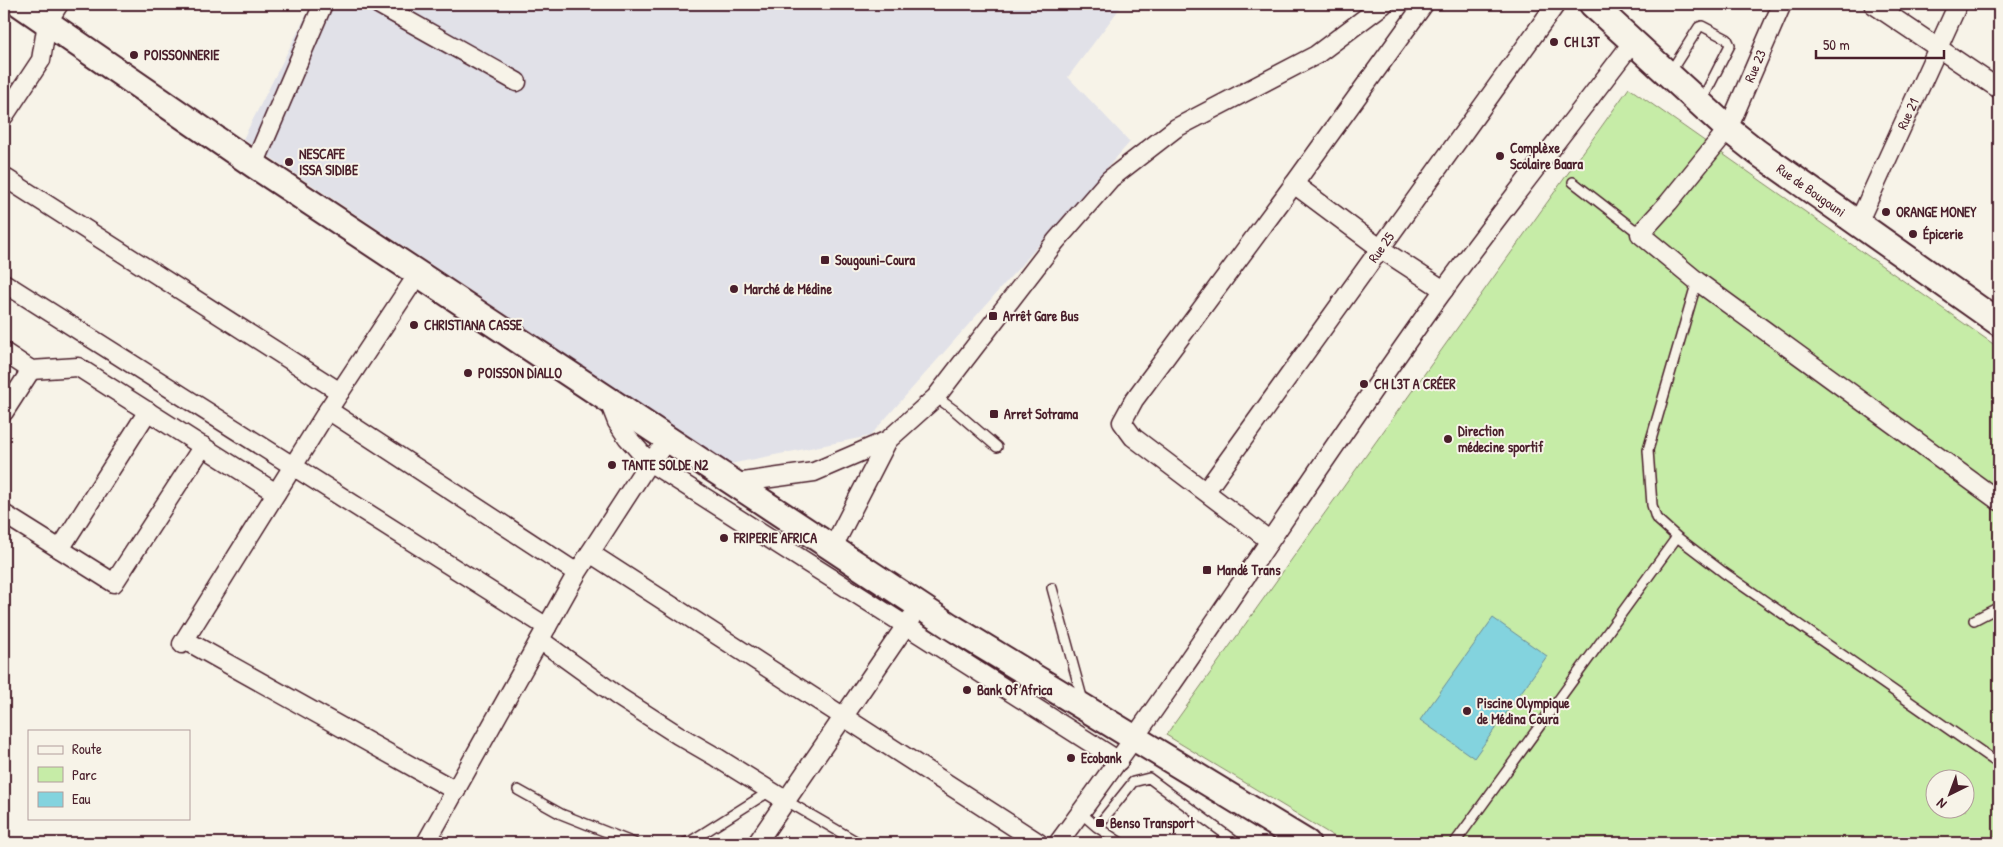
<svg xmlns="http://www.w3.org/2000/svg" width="2003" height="847" font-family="'Patrick Hand',sans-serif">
	<rect width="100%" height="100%" fill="#f7f3e8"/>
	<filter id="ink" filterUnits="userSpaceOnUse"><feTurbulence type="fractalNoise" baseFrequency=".02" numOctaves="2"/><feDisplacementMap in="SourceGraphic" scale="10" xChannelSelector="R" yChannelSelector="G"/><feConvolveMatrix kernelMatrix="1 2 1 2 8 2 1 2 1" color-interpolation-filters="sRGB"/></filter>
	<g filter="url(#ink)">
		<path fill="#e1e1e8" d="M312 4H1123L1068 77 1130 142 870 436 730 464 243 139Z"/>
		<path fill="#c6eca7" stroke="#888669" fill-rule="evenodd" d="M1629 88 1999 348V843H1345L1166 735ZM1936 780H1966V810H1936Z"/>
		<path fill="#83d3de" stroke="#6c8b96" d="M1493 618 1547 656 1474 758 1420 720Z"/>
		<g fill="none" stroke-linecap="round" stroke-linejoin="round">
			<defs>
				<path id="lane" d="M1669 74 1699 27 1702 26 1727 39 1730 45 1701 102
					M1573 182 1640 234
					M1697 281 1648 450 1652 505 1656 518 1677 537 1723 572 1999 764
					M936 397 954 410 997 447
					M1052 588 1083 701
					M1974 620 1999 607
					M518 790 561 814 634 843
					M785 800 859 843
					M1081 813 1097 827
					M1456 841 1677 537
					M685 843 691 841 770 791
					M1121 843 1097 827 1133 782 1149 778 1237 843"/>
				<g id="street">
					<path d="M378 4 517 82"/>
					<path d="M1782 4 1728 129 1669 202 1640 234 1697 281 1999 501"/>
					<path d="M1873 4 1999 89"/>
					<path d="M4 116 41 60 47 23 59 4"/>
					<path d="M254 165 323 4"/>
					<path d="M4 177 340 392"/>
					<path d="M1294 184 1381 249 1444 290"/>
					<path id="s1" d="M1858 223 1958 4"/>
					<path d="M4 283 547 627"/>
					<path d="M4 352 31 370 78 367 276 493"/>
					<path d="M608 399 617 422 627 437 649 462 1119 761"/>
					<path d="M328 410 577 573"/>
					<path d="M4 412 31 370"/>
					<path d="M736 483 814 472 888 440 936 397 1056 241 1110 179 1176 128 1316 55 1384 4"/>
					<path id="s2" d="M1206 491 1556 4"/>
					<path d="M4 514 114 583 203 446"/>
					<path d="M1269 540 1133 437 1122 422 1134 400 1294 184 1424 4"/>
					<path d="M833 547 888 440"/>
					<path d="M60 549 148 411"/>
					<path d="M590 553 1039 843"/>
					<path d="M185 640 456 791"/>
					<path d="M540 640 619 697 678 735 716 757 785 800"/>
					<path d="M182 644 328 410 418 274"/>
					<path d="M426 843 577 573 649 462 670 440"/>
					<path d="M757 843 911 618"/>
					<path d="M1058 843C1192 663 1312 473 1443 291 1504 207 1570 125 1632 43"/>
				</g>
				<g id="secondary">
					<path d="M20 4 254 165 950 626 1307 843"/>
					<path id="s3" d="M1592 4 1728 129 1757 152 1999 323"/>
				</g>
			</defs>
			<use href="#lane" stroke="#4a1f2b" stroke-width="12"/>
			<use href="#street" stroke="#4a1f2b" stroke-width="21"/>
			<use href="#secondary" stroke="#4a1f2b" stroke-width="29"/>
			<use href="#lane" stroke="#f7f3e8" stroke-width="9"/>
			<use href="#street" stroke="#f7f3e8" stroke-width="18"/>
			<use href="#secondary" stroke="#f7f3e8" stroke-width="25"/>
		</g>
	</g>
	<g fill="#4a1f2b" stroke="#f7f3e8" stroke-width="2">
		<circle cx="1554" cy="42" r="5"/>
		<circle cx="134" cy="55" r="5"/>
		<circle cx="1500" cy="156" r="5"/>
		<circle cx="289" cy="162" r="5"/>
		<circle cx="1886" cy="212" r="5"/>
		<circle cx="1913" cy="234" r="5"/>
		<rect x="820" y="255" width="10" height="10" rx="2.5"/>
		<circle cx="734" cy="289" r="5"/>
		<rect x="988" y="311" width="10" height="10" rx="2.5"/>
		<circle cx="414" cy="325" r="5"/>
		<circle cx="468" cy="373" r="5"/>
		<circle cx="1364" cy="384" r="5"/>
		<rect x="989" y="409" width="10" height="10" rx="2.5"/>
		<circle cx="1448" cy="439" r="5"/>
		<circle cx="612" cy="465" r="5"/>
		<circle cx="724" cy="538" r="5"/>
		<rect x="1202" y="565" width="10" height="10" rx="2.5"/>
		<circle cx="967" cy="690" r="5"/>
		<circle cx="1467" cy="711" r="5"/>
		<circle cx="1071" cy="758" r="5"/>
		<rect x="1095" y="818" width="10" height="10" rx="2.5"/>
	</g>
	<g text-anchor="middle" stroke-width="4" stroke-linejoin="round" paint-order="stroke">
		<g font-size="14" font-weight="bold" fill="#4a1f2b" stroke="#f7f3e8" text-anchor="start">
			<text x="1564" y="47">CH L3T</text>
			<text x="144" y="60">POISSONNERIE</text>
			<text x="1510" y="153">Complèxe<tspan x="1510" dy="16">Scolaire Baara</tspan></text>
			<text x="299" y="159">NESCAFE<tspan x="299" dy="16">ISSA SIDIBE</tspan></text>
			<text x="1896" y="217">ORANGE MONEY</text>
			<text x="1923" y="239">Épicerie</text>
			<text x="835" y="265">Sougouni-Coura</text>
			<text x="744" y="294">Marché de Médine</text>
			<text x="1003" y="321">Arrêt Gare Bus</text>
			<text x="424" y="330">CHRISTIANA CASSE</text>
			<text x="478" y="378">POISSON DIALLO</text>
			<text x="1374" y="389">CH L3T A CRÉER</text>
			<text x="1004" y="419">Arret Sotrama</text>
			<text x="1458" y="436">Direction<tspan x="1458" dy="16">médecine sportif</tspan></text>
			<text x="622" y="470">TANTE SOLDE N2</text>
			<text x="734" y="543">FRIPERIE AFRICA</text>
			<text x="1217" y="575">Mandé Trans</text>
			<text x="977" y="695">Bank Of Africa</text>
			<text x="1477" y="708">Piscine Olympique<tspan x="1477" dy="16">de Médina Coura</tspan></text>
			<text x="1081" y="763">Ecobank</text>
			<text x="1110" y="828">Benso Transport</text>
		</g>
		<g font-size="14" fill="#4a1f2b" stroke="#f7f3e8">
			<text transform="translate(1755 66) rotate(-67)" y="5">Rue 23</text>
			<text dy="5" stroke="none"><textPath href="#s1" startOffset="120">Rue 21</textPath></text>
			<text dy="5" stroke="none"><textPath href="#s3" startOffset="288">Rue de Bougouni</textPath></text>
			<text dy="5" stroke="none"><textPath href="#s2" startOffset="300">Rue 25</textPath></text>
		</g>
	</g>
	<rect width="2003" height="847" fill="none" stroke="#f7f3e8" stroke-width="20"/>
	<rect x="10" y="10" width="1983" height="827" fill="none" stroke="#4a1f2b" stroke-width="2" filter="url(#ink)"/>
	<rect x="28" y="730" width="162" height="90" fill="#f7f3e8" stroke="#b29e9c"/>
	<rect x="38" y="746" width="25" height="8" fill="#f7f3e8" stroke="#b29e9c"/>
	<text x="72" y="754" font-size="15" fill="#4a1f2b">Route</text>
	<rect x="38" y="767" width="25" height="15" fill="#c6eca7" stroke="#b29e9c"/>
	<text x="72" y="780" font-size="15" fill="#4a1f2b">Parc</text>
	<rect x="38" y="792" width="25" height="15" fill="#83d3de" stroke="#b29e9c"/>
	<text x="72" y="804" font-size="15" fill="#4a1f2b">Eau</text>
	<g transform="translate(1950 794) rotate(222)"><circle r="24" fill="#f7f3e8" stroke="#b29e9c"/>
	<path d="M0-4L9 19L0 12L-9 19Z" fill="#4a1f2b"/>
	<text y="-8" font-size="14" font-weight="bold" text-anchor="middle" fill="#4a1f2b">N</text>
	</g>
	<path d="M1816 50v8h128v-8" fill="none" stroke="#4a1f2b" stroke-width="2.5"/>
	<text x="1823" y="50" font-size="15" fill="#4a1f2b" stroke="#f7f3e8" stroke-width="4" paint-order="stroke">50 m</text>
</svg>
